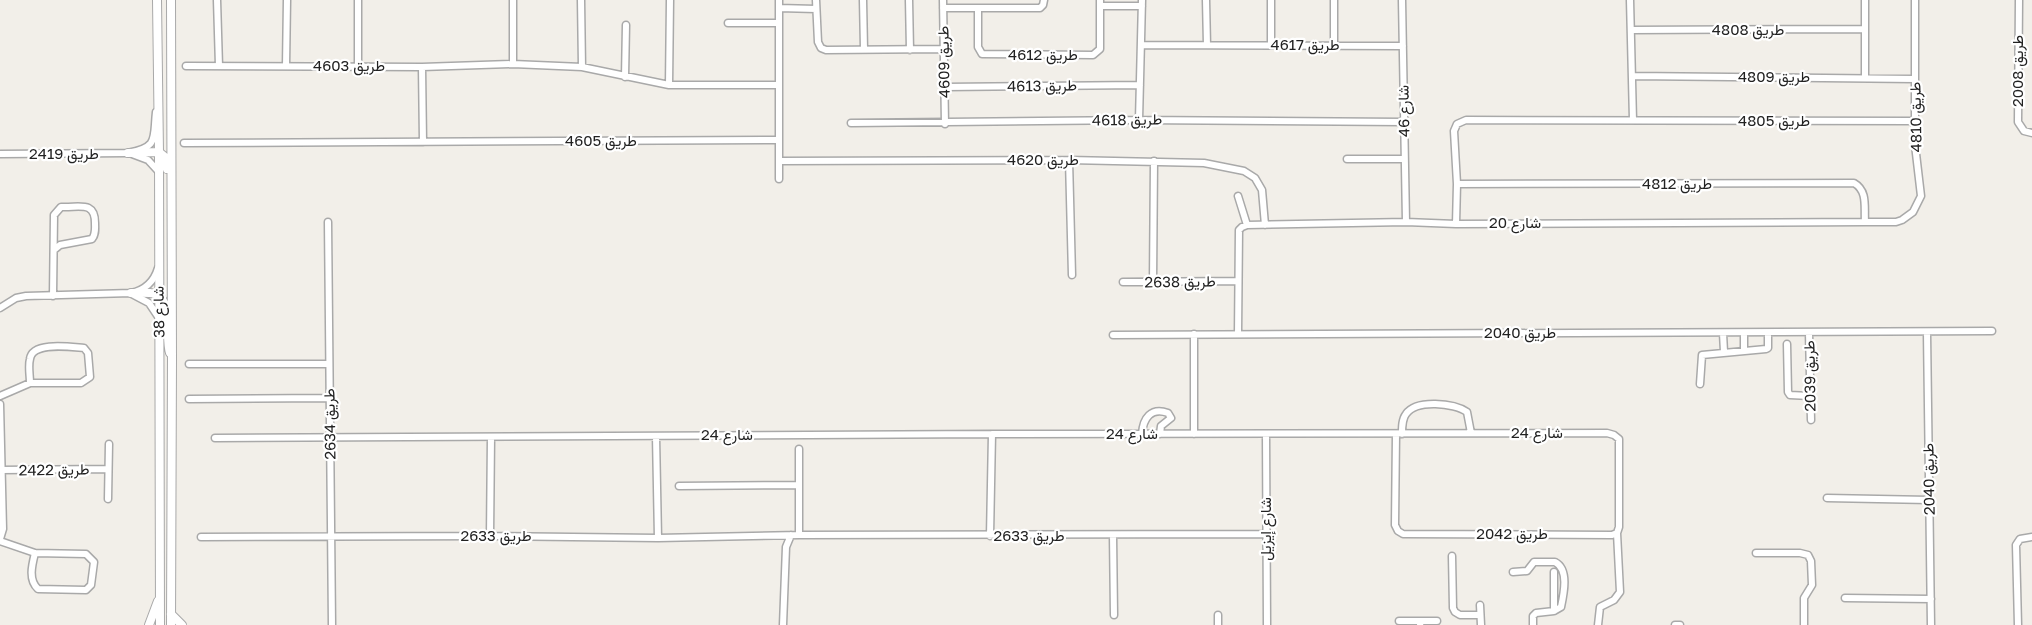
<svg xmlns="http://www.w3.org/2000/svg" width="2032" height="625" font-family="'Golos Text',Vazirmatn,sans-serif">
	<rect width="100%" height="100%" fill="#f2efe9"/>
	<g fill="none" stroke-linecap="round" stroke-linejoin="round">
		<defs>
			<path id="minor" d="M217 0 219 66
				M358 0V66
				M513 0V64
				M581 0 582 67
				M816 0 818 42 821 48 826 50 944 49
				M863 0 864 49
				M909 0 910 50
				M943 0 945 124
				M1206 0 1207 45
				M1271 0V45
				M1334 0V45
				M1402 0 1406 222
				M1630 0 1633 120
				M2019 0 2018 122 2024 131 2032 133
				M1100 6H1142
				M779 8 816 9
				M943 8H1040L1043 5 1044 0
				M978 8V47L982 54 1093 55 1100 49V0
				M728 23H779
				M1631 30 1865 29
				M1141 45 1403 46
				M186 66 422 67 513 64 582 67 669 85H779
				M286 66 287 0
				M422 67 423 142
				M1632 76 1915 79
				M625 77 626 25
				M1865 78V0
				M669 85 670 0
				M945 87 1140 85
				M1139 120 1142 0
				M851 123 1139 120 1404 122
				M184 143 779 140
				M0 154 128 153C159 147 153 139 156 112
				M132 154 148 160 159 172
				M1347 159H1404
				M1069 160 1072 275
				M779 161 1069 160 1204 163 1244 171 1255 178 1262 190 1265 225
				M779 179V0
				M1457 184 1854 183C1868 191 1864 207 1865 222
				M1238 196 1247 225
				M328 222 332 625
				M1456 224 1457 184 1454 131 1457 124 1466 120 1915 121
				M1123 282 1238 281
				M1153 282 1154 161
				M132 294 149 303 159 318
				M53 296 54 215 61 207H65C81 207 95 202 95 223 95 229 96 234 92 239L60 245 54 250
				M0 308 16 298 26 296 131 293C145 290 154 282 158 268
				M1723 333 1724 352
				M1744 333V350
				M1809 333 1811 420
				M1927 333 1931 625
				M1238 334 1239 230 1242 227 1247 225 1406 222 1456 224 1865 222H1896L1902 220 1913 212 1921 196 1915 145V0
				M1113 335 1992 331
				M1787 344 1788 392 1790 395 1810 396
				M189 364H329
				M1700 384 1702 355 1766 349 1768 348V333
				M0 396 30 383H81L90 377 88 353 84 348C71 347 32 341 30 359 28 366 30 375 30 383
				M189 399 329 398
				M0 404 3 529 0 539
				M1142 434C1143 418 1151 407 1168 413L1171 418 1161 426 1160 434
				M1194 434V334
				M1266 434 1267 625
				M1402 434C1402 427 1402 419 1406 414 1416 399 1454 403 1467 412L1471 433
				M656 436 658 538
				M215 438 992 434 1607 433 1614 435 1619 439V527L1617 533 1612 535 1403 534 1398 531 1395 525 1396 434
				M1 470 107 469
				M679 486 799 485
				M1827 498 1929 500
				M108 499 109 444
				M799 535V449
				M1113 535 1114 615
				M490 536 491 437
				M990 536 992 434
				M201 537 490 536 658 538 799 535 1266 534
				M0 541 35 553 86 554 94 562 91 585 86 590 38 589C28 580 32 565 35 553
				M1756 553H1800L1808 555 1811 561 1812 585 1804 598V625
				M1452 556 1453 608 1455 612 1460 615H1480
				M1513 572 1527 571 1534 562H1555C1569 569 1564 593 1561 607L1554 611 1536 613 1533 616V625
				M1845 598 1931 599
				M1480 605 1481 625
				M1554 611V572
				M1399 621H1421L1420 625
				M1421 621H1437
				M783 625 786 547 791 535
				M1218 625V615
				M1598 625 1600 607 1614 600 1620 592 1617 533
				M1675 625H1680
				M2018 625 2016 545 2020 539 2032 537"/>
			<path id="tertiary" d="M157 0 159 152 160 625
				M171 0 172 359 171 625
				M128 153 159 152 165 157 167 169
				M131 293C139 293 148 292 155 294 173 299 165 338 170 353
				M171 614 182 625
				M149 625 158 601"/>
		</defs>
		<use href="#minor" stroke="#a9a9a9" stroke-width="9"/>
		<use href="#tertiary" stroke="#a9a9a9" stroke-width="10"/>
		<use href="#minor" stroke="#fff" stroke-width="6"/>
		<use href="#tertiary" stroke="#fff" stroke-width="8"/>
	</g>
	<g text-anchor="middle" stroke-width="4.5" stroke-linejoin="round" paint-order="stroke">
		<g font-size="15" fill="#222" stroke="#fff">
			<text x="1748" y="35">طريق 4808</text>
			<text x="1305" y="50">طريق 4617</text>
			<text x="1043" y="60">طريق 4612</text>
			<text transform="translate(944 62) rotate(-91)" y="5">طريق 4609</text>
			<text x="349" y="71">طريق 4603</text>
			<text transform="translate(2018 71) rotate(-90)" y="5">طريق 2008</text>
			<text x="1774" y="82">طريق 4809</text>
			<text transform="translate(1042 86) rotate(-1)" y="5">طريق 4613</text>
			<text transform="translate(1404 111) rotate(-91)" y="5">شارع 46</text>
			<text transform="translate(1916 117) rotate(-91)" y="5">طريق 4810</text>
			<text transform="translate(1127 120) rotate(-1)" y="5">طريق 4618</text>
			<text x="1774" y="126">طريق 4805</text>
			<text x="601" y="146">طريق 4605</text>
			<text x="64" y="159">طريق 2419</text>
			<text x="1043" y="165">طريق 4620</text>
			<text x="1677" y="189">طريق 4812</text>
			<text x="1515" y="228">شارع 20</text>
			<text transform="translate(1180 282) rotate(-1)" y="5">طريق 2638</text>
			<text transform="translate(159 312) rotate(-91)" y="5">شارع 38</text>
			<text x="1520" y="338">طريق 2040</text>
			<text transform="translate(1810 376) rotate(-91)" y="5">طريق 2039</text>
			<text transform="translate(330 424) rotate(-91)" y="5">طريق 2634</text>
			<text x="1537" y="438">شارع 24</text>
			<text x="1132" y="439">شارع 24</text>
			<text x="727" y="440">شارع 24</text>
			<text transform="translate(54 470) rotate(-1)" y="5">طريق 2422</text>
			<text transform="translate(1929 479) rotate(-91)" y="5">طريق 2040</text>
			<text transform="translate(1266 529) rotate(-90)" y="5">شارع إيزيل</text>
			<text x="1512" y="539">طريق 2042</text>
			<text x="496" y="541">طريق 2633</text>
			<text x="1029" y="541">طريق 2633</text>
		</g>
	</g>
</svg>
